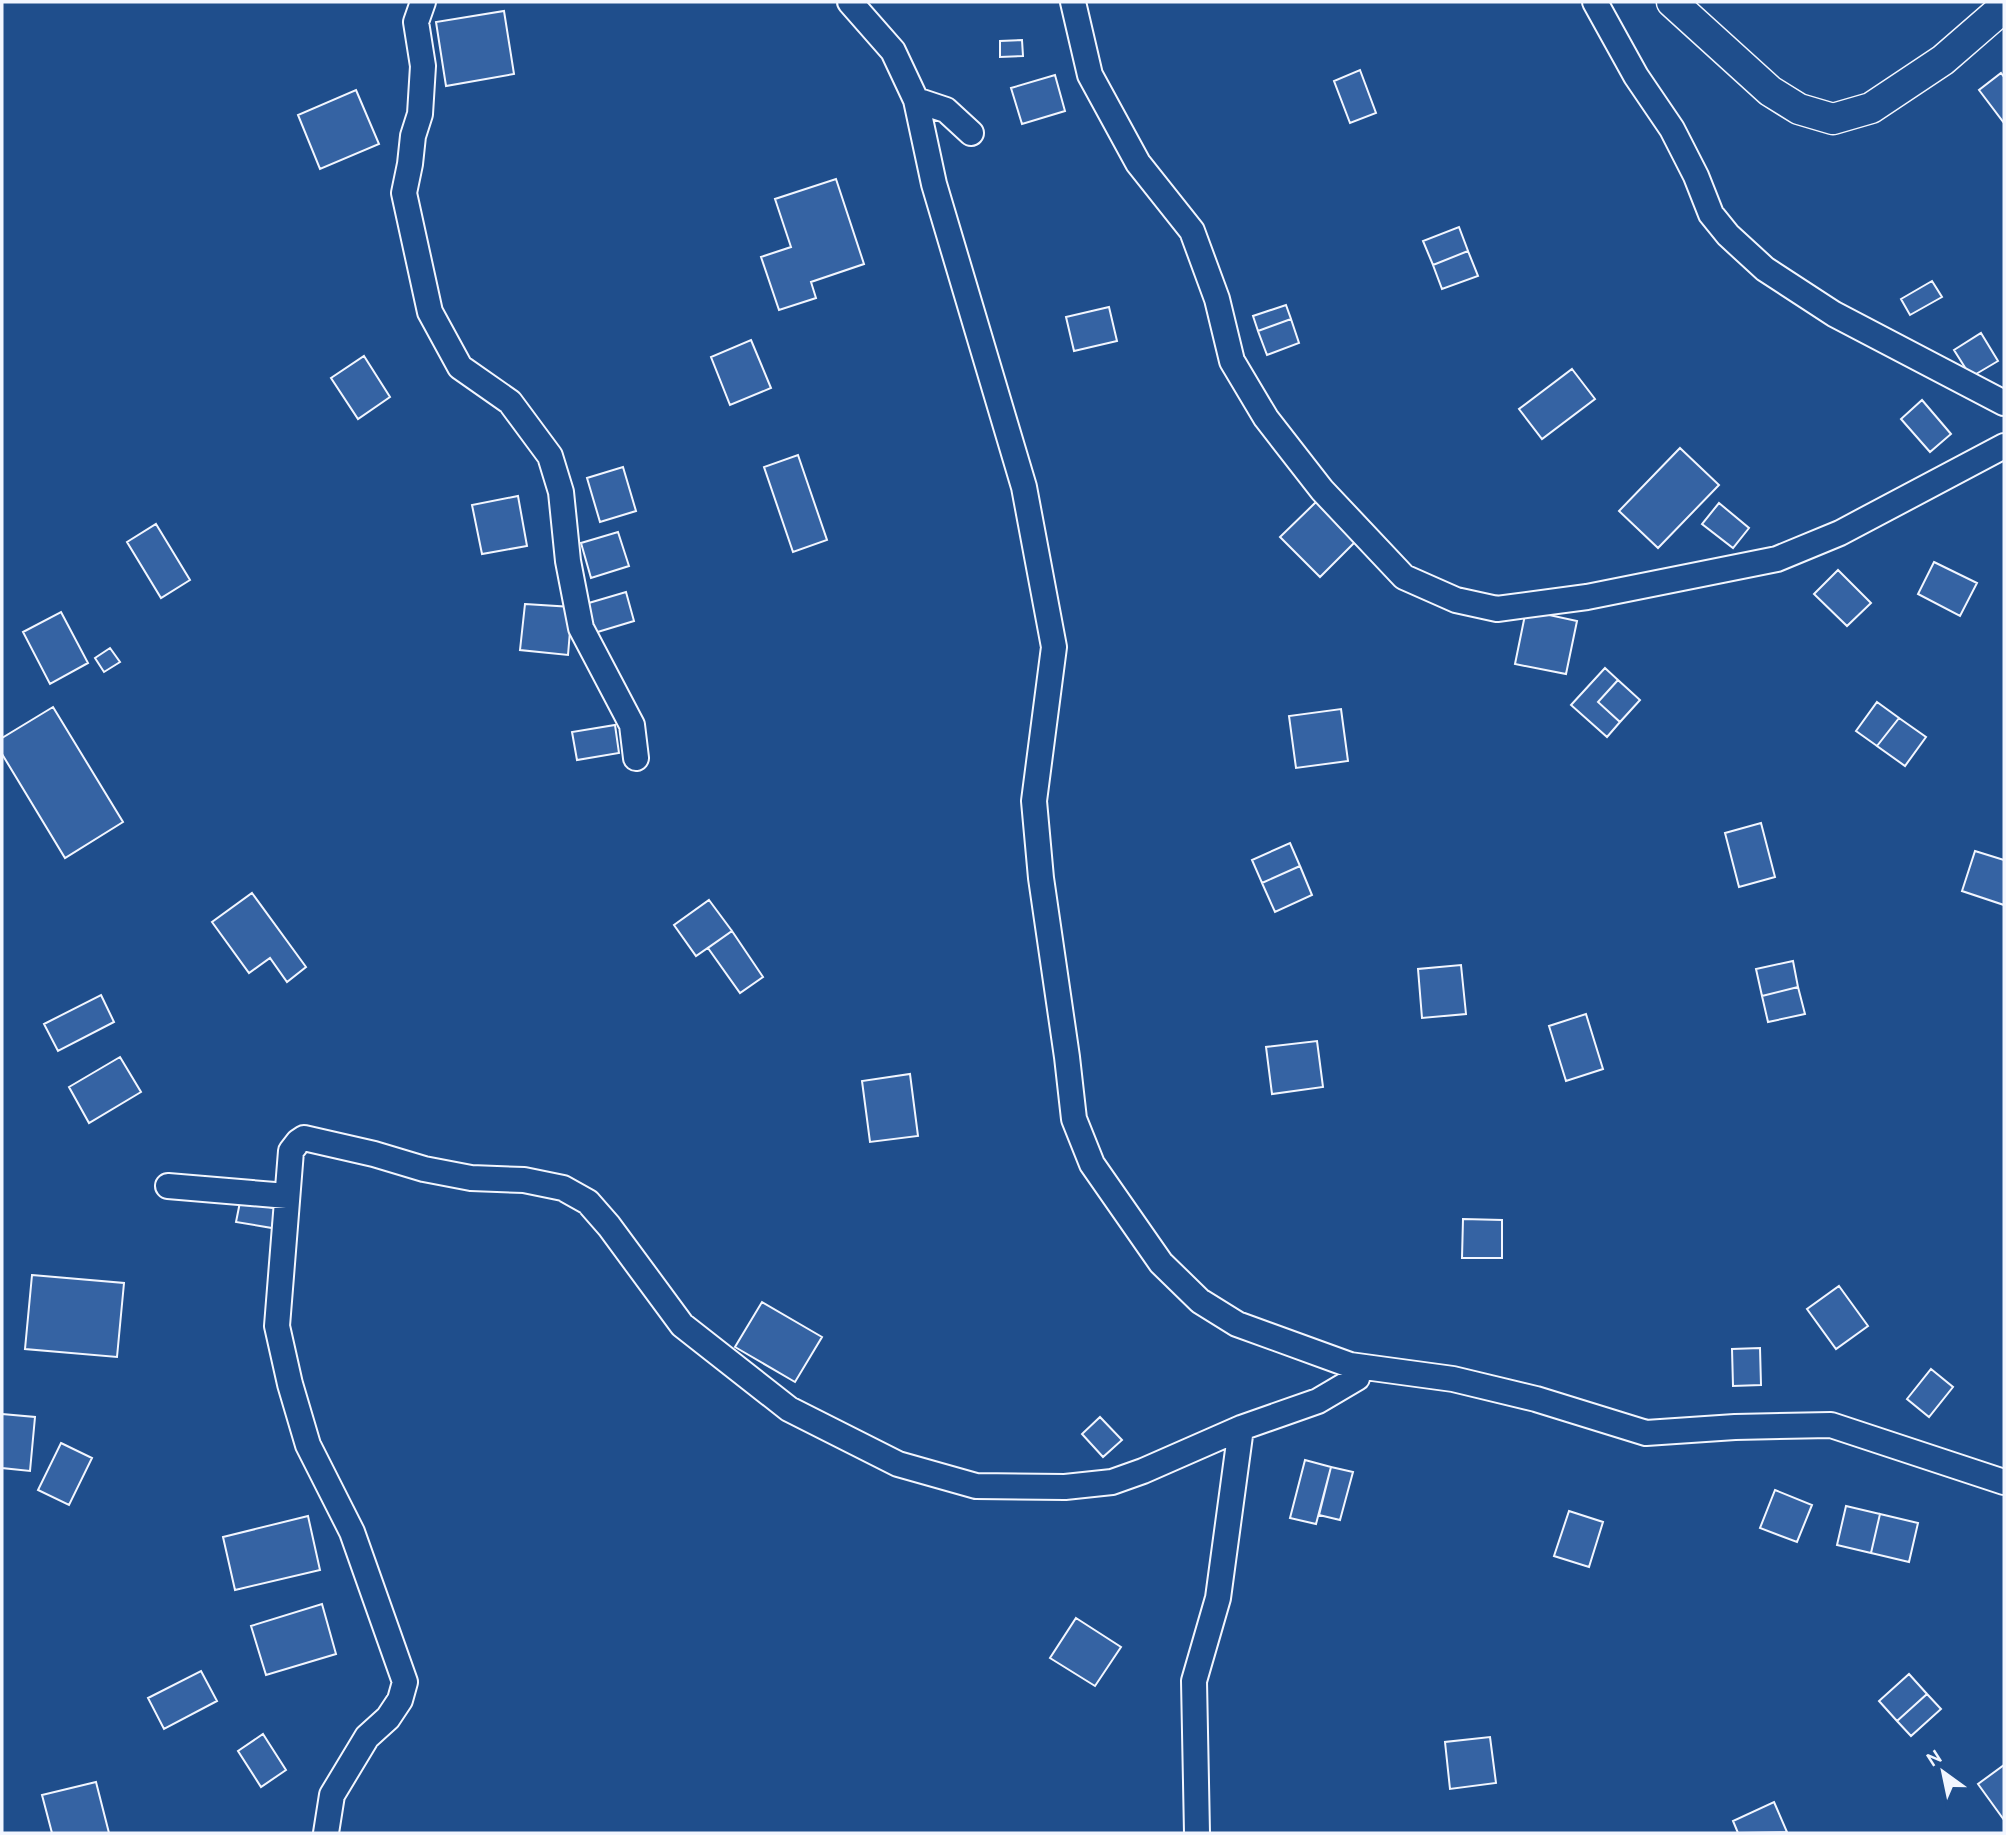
<svg xmlns="http://www.w3.org/2000/svg" width="2006" height="1835" font-family="Cabin,sans-serif">
	<rect width="100%" height="100%" fill="#1f4e8c"/>
	<path fill="#3563a3" stroke="#f2f6ff" stroke-width="2" d="M504 11 514 74 446 86 436 22Z
		M1022 40 1023 56 1000 57V41Z
		M1360 70 1376 113 1350 123 1334 81Z
		M2001 73 2004 77V123L1979 90Z
		M1055 75 1065 111 1022 124 1011 88Z
		M356 90 379 144 320 169 298 115Z
		M836 179 864 264 811 282 816 298 779 310 761 257 791 247 775 199Z
		M1459 227 1468 251 1433 265 1423 241Z
		M1468 251 1478 276 1442 289 1433 265Z
		M1932 281 1942 297 1910 315 1901 299Z
		M1286 305 1291 319 1258 331 1253 316Z
		M1109 307 1117 341 1074 351 1066 317Z
		M1291 319 1299 343 1267 355 1258 331Z
		M1981 333 1998 361 1971 377 1954 350Z
		M751 340 771 388 730 405 711 357Z
		M364 356 390 397 358 419 331 378Z
		M1572 369 1595 399 1542 439 1519 409Z
		M1922 400 1951 434 1930 452 1901 419Z
		M1680 448 1719 485 1658 548 1619 511Z
		M798 455 827 540 793 552 764 467Z
		M623 467 636 511 600 522 587 478Z
		M518 496 527 546 482 554 472 505Z
		M1316 502 1355 542 1320 577 1280 537Z
		M1719 503 1749 528 1733 548 1702 524Z
		M156 524 190 580 161 598 127 542Z
		M618 532 629 566 591 578 581 543Z
		M1934 562 1977 583 1960 616 1918 594Z
		M1838 570 1871 603 1847 626 1814 594Z
		M626 592 634 621 591 634 582 605Z
		M525 604 572 607 568 655 520 650Z
		M1526 610 1577 621 1566 674 1515 664Z
		M61 612 88 663 50 684 23 632Z
		M110 648 120 662 104 672 95 658Z
		M1605 668 1618 680 1598 702 1620 722 1607 737 1571 705Z
		M1618 680 1640 700 1620 722 1598 702Z
		M1877 702 1899 718 1877 746 1856 731Z
		M53 707 123 822 65 858 2 754V738Z
		M1341 709 1348 761 1296 768 1289 716Z
		M1899 718 1926 737 1905 766 1877 746Z
		M615 725 619 753 577 760 572 732Z
		M1761 823 1775 877 1739 887 1725 833Z
		M1290 843 1300 866 1262 883 1252 860Z
		M1975 851 2004 860V905L1962 891Z
		M1300 866 1312 895 1275 912 1262 883Z
		M252 893 306 967 287 982 270 958 249 973 212 922Z
		M709 900 732 931 696 956 674 925Z
		M732 931 763 977 740 993 708 948Z
		M1793 961 1798 987 1762 996 1756 969Z
		M1461 965 1466 1014 1422 1018 1418 969Z
		M1798 987 1805 1014 1768 1022 1762 996Z
		M101 995 114 1022 58 1051 44 1024Z
		M1586 1014 1603 1069 1566 1081 1549 1026Z
		M1317 1041 1323 1087 1272 1094 1266 1047Z
		M120 1057 141 1092 89 1123 69 1087Z
		M910 1074 918 1136 870 1142 862 1081Z
		M240 1202 275 1208 272 1228 236 1222Z
		M1463 1219 1502 1220V1258H1462Z
		M32 1275 124 1283 117 1357 25 1349Z
		M1839 1286 1868 1326 1836 1349 1807 1309Z
		M762 1302 822 1337 795 1382 735 1347Z
		M1760 1348 1761 1385 1733 1386 1732 1349Z
		M1931 1369 1953 1387 1929 1417 1907 1399Z
		M2 1414 35 1417 30 1471 2 1468Z
		M1100 1417 1122 1440 1103 1457 1082 1434Z
		M61 1443 92 1458 69 1505 38 1490Z
		M1305 1460 1331 1467 1316 1524 1290 1518Z
		M1331 1467 1353 1472 1340 1520 1319 1515Z
		M1775 1490 1812 1505 1797 1542 1760 1528Z
		M1846 1506 1880 1514 1871 1553 1837 1545Z
		M1569 1511 1603 1522 1589 1567 1554 1556Z
		M1880 1514 1918 1523 1909 1562 1871 1553Z
		M308 1516 320 1570 235 1590 223 1537Z
		M322 1604 336 1654 266 1675 251 1626Z
		M1076 1618 1121 1647 1095 1686 1050 1658Z
		M201 1671 217 1701 164 1729 148 1698Z
		M1909 1674 1927 1694 1897 1721 1879 1701Z
		M1927 1694 1941 1709 1911 1736 1897 1721Z
		M263 1734 286 1770 261 1787 238 1751Z
		M1490 1737 1496 1783 1450 1789 1445 1742Z
		M2004 1765V1820L1978 1784Z
		M96 1782 109 1833H52L42 1795Z
		M1774 1802 1787 1832 1738 1833 1733 1821Z"/>
	<g fill="none" stroke-linecap="round" stroke-linejoin="round">
		<defs>
			<path id="minor" d="M423 2 416 22 423 66 420 114 413 136 410 164 404 193 430 312 460 367 510 402 550 456 561 492 568 561 581 628 632 725 636 758
				M850 2 893 51 916 100 934 184 1024 487 1054 647 1034 801 1041 878 1067 1057 1074 1119 1092 1164 1161 1263 1200 1301 1237 1324 1350 1365 1453 1379 1536 1399 1646 1433 1735 1427 1831 1425 2004 1482
				M1073 2 1090 75 1138 163 1192 231 1217 299 1232 361 1266 418 1322 490 1404 577 1456 600 1497 609 1587 597 1777 559 1840 533 2004 446
				M1595 2 1636 76 1672 129 1696 176 1711 214 1728 235 1765 269 1834 314 2004 403
				M916 100 946 110 971 133
				M168 1186 287 1196
				M326 1833 332 1795 367 1737 388 1718 400 1700 405 1682 352 1532 308 1445 290 1384 277 1326 291 1151 298 1142 304 1138 374 1154 424 1169 471 1178 524 1180 563 1188 588 1202 609 1226 682 1325 789 1409 898 1464 976 1486 1065 1487 1112 1482 1143 1471 1241 1428 1318 1401 1357 1378 1356 1372 1350 1365
				M1197 1833 1194 1681 1218 1598 1241 1428"/>
			<path id="major" d="M1672 2 1770 91 1799 109 1833 119 1871 108 1943 60 2004 7"/>
		</defs>
		<use href="#minor" stroke="#f2f6ff" stroke-width="28"/>
		<use href="#major" stroke="#f2f6ff" stroke-width="33"/>
		<use href="#minor" stroke="#1f4e8c" stroke-width="24"/>
		<use href="#major" stroke="#1f4e8c" stroke-width="30"/>
	</g>
	<rect width="2006" height="1835" fill="none" stroke="#f2f6ff" stroke-width="7"/>
	<g transform="translate(1943 1772) rotate(327)" stroke="#1f4e8c" stroke-width="5" paint-order="stroke">
	<path d="M0-5L12 26L0 18L-12 26Z" fill="#f2f6ff"/>
	<text y="-10" font-size="19" font-weight="bold" text-anchor="middle" fill="#f2f6ff">N</text>
	</g>
</svg>
